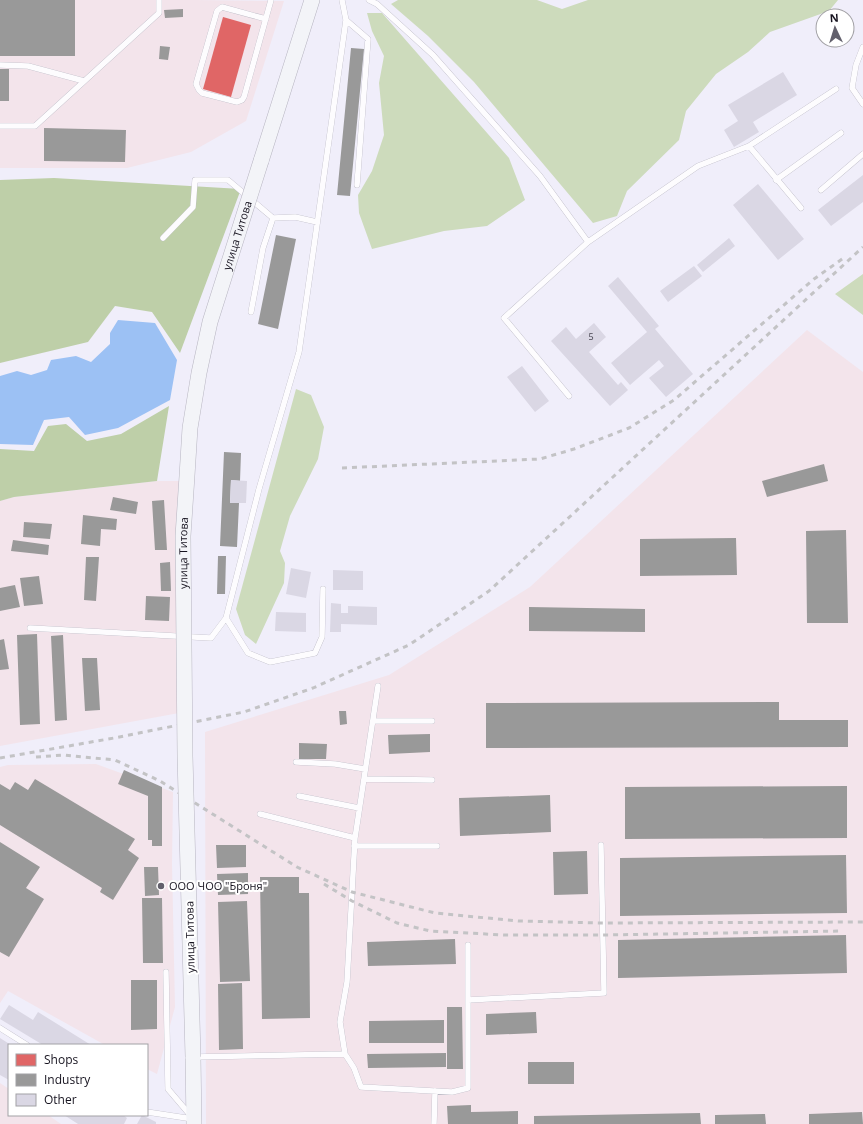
<svg xmlns="http://www.w3.org/2000/svg" width="863" height="1124" font-family="'Open Sans',sans-serif">
	<rect width="100%" height="100%" fill="#f0eefa"/>
	<path fill="#f3e4eb" d="M0 0H196L284 1 246 121 191 152 127 168H0Z
		M807 330 863 372V1124H206L205 732 389 675 530 587Z
		M157 481H179L177 540 179 713 0 746V501L14 497Z
		M96 764 173 792 172 864 175 1007 157 1074 147 1069V1045H105L8 991 0 1003V767L8 765Z
		M0 1083 9 1089V1115H48L61 1124H0Z"/>
	<path fill="#cddbbc" d="M398 0H537L562 9 588 0H838L829 11 770 32 748 52 716 74 686 111 679 140 627 191 617 216 593 223 474 82 428 36 391 4Z
		M367 13H382L509 158 525 200 487 226 444 231 372 249 359 213 358 195 372 171 384 135 379 83 384 56 372 31Z
		M863 274V315L835 294Z
		M296 389 311 395 324 427 318 459 290 516 280 551 285 563 284 583 256 644 245 635 236 609Z"/>
	<path fill="#becfa8" d="M54 178 241 189 180 353 152 312 115 306 88 342 0 363V180Z
		M169 406 157 481 14 497 0 501V449L34 451 48 426 66 424 87 441 121 434Z"/>
	<path fill="#9cc1f4" d="M118 320 155 323 177 360 170 400 118 428 85 435 69 417 44 420 33 445 0 444V376L17 371 31 375 47 370 51 360 76 356 91 362 110 344V333Z"/>
	<path fill="#e06666" d="M223 17 251 25 231 97 203 89Z"/>
	<path fill="#999" d="M0 0H75V56H0Z
		M183 9V17L165 18 164 10Z
		M160 46 170 47 168 60 159 59Z
		M351 48 364 49 350 196 337 195Z
		M0 69H9V101H0Z
		M44 128 126 130 125 162 44 161Z
		M276 235 296 239 278 329 258 324Z
		M224 452 241 453 240 481 231 480 230 503H239L237 547 220 546Z
		M824 464 828 481 767 497 762 481Z
		M113 497 138 502 136 514 110 510Z
		M164 500 167 550H155L152 501Z
		M83 515 117 519 116 530 101 529 100 546 81 544Z
		M24 522 52 524 50 539 23 537Z
		M846 530 848 623H807L806 531Z
		M736 538 737 575 640 576V539Z
		M13 540 49 545 48 555 11 551Z
		M218 556H226L225 594H217Z
		M86 557H99L96 601 84 600Z
		M170 562 171 591H161L160 563Z
		M39 576 43 604 24 606 20 578Z
		M15 585 20 607 0 611V588Z
		M146 596 170 597 169 621 145 620Z
		M529 607 645 609V632L529 631Z
		M37 634 40 724 20 725 17 635Z
		M63 635 67 720 55 721 51 636Z
		M4 639 9 669 0 670V640Z
		M82 658H97L100 710 85 711Z
		M779 702V720H848V747L486 748V703Z
		M339 711H346L347 724 340 725Z
		M430 734V752L389 754 388 735Z
		M299 743 327 744 326 759H299Z
		M124 770 162 787V846H152V840H148V796L118 784Z
		M35 779 135 839 128 850 139 858 113 900 100 892 102 888 0 825V784L10 790 15 782 28 790Z
		M847 786V838L625 839V787Z
		M550 795 551 832 460 836 459 798Z
		M0 842 40 867 26 888 44 899 9 957 0 952Z
		M216 845H246V867L217 868Z
		M587 851 588 894 554 895 553 852Z
		M846 855 847 913 620 916V858Z
		M144 867H158L159 895 145 896Z
		M248 873V894L218 895 217 874Z
		M260 877H299V893H309L310 1018 262 1019Z
		M142 898H162L163 963H143Z
		M247 901 250 981 220 982 218 902Z
		M846 935 847 973 618 978V940Z
		M455 939 456 964 368 966 367 942Z
		M131 980H157V1029L131 1030Z
		M242 983 243 1049 219 1050 218 984Z
		M447 1007H462L463 1069H447Z
		M536 1012 537 1033 486 1035V1014Z
		M444 1020V1043H369V1021Z
		M446 1053V1067L368 1068 367 1054Z
		M528 1062H574V1084H528Z
		M471 1105V1112L518 1111V1124H448L447 1106Z
		M862 1112 863 1124H809V1114Z
		M700 1113 701 1124H534V1116Z
		M765 1114 766 1124H715V1115Z"/>
	<path fill="#dad7e4" d="M783 72 797 95 753 122 759 132 734 147 724 130 738 121 728 105Z
		M863 175V202L831 226 818 210Z
		M758 184 804 239 778 260 733 205Z
		M729 238 735 246 703 272 697 265Z
		M694 266 702 276 668 302 660 291Z
		M618 277 659 326 655 329 693 374 666 397 649 378 664 366 659 360 630 385 611 363 647 332 608 286Z
		M594 323 606 337 589 352 618 385 621 382 628 390 610 406 551 341 566 327 576 339Z
		M522 366 549 401 535 412 507 377Z
		M231 480 247 481 246 503H230Z
		M291 568 311 572 306 598 286 594Z
		M333 570 363 571V590H333Z
		M331 603 341 604V613H348V606L377 607V625L341 624V632H330Z
		M276 612 306 613V632L275 631Z
		M9 1005 33 1020 38 1012 91 1045H43L0 1019Z
		M0 1038 11 1045H9V1080L0 1075Z
		M64 1115H123L127 1118 124 1124H78Z
		M142 1115 156 1122V1124H137Z"/>
	<g fill="none" stroke-linecap="round" stroke-linejoin="round">
		<defs>
			<path id="lane" d="M369 0 377 4 433 55 540 176 588 242 504 318 569 396
				M266 19 222 7 217 11 196 84 199 90 202 93 237 102 242 100 244 97 271 0
				M346 20 368 39 357 185
				M863 47 856 65 852 88 863 104
				M0 65 28 66 84 81
				M0 126H35L159 13V0
				M749 146 836 89
				M776 180 841 133
				M821 190 863 154
				M163 238 193 207 195 180H228L273 218
				M588 242 698 166 749 146 801 208
				M251 312 263 248 273 218 295 217 317 222
				M323 589 322 637 315 653 270 662 248 653 226 618 259 489 299 352 346 20 342 0
				M30 628 211 638 226 618
				M378 686 355 838 347 982 340 1022 345 1054 354 1068 361 1087 452 1092 468 1088V945
				M373 721H432
				M296 762 335 764 365 769
				M364 779 432 780
				M299 796 359 808
				M260 814 355 838
				M354 846H437
				M166 972 168 1089 191 1116
				M468 1000 604 993 601 845
				M0 1028 27 1045
				M193 1057 345 1054
				M147 1112 193 1119
				M434 1124 435 1091"/>
			<path id="secondary" d="M261 161 312 0
				M193 1057 194 1124"/>
		</defs>
		<use href="#lane" stroke="#b7b5c1" stroke-width="6"/>
		<use href="#secondary" stroke="#b7b5c1" stroke-width="16"/>
		<use href="#lane" stroke="#fdfcfe" stroke-width="5.5"/>
		<use href="#secondary" stroke="#f3f4f8" stroke-width="15"/>
		<path stroke="#c3c3c5" stroke-width="3" stroke-dasharray="5 5" stroke-linecap="butt" d="M342 468 540 459 574 449 629 428 674 400 814 279 845 257
			M36 757 63 755 115 760 160 781 297 867 352 892 435 913 518 921 602 923 863 922
			M0 758 114 738 244 712 313 688 409 645 489 591 863 247
			M324 884 352 901 397 923 430 931 504 935H602L843 931"/>
		<defs>
			<g id="secondary-bridge">
				<path id="s1" d="M193 1057 185 756 183 536 187 476 190 428 199 373 210 322 261 161"/>
			</g>
		</defs>
		<use href="#secondary-bridge" stroke="#b7b5c1" stroke-width="16" stroke-linecap="butt"/>
		<use href="#secondary-bridge" stroke="#f3f4f8" stroke-width="15"/>
	</g>
	<circle fill="#62606c" stroke="#fff" stroke-width="1.5" cx="161" cy="886" r="4"/>
	<g text-anchor="middle" stroke-width="4" stroke-linejoin="round" paint-order="stroke">
		<g font-size="9" fill="#474450">
			<text x="591" y="340">5</text>
		</g>
		<g font-size="11" fill="#16131f" stroke="#fff">
			<text dy="4" stroke="none"><textPath href="#s1" startOffset="828">улица Титова</textPath></text>
			<text dy="4" stroke="none"><textPath href="#s1" startOffset="504">улица Титова</textPath></text>
			<text transform="translate(190 937) rotate(-91)" y="4">улица Титова</text>
		</g>
		<g font-size="11" fill="#16131f" stroke="#fff" text-anchor="start">
			<text x="169" y="890">ООО ЧОО "Броня"</text>
		</g>
	</g>
	<rect x="8" y="1044" width="140" height="72" fill="#ffffff" stroke="#a2a1a5"/>
	<rect x="16" y="1054" width="20" height="12" fill="#e06666" stroke="#a2a1a5"/>
	<text x="44" y="1064" font-size="12" fill="#16131f">Shops</text>
	<rect x="16" y="1074" width="20" height="12" fill="#999999" stroke="#a2a1a5"/>
	<text x="44" y="1084" font-size="12" fill="#16131f">Industry</text>
	<rect x="16" y="1094" width="20" height="12" fill="#dad7e4" stroke="#a2a1a5"/>
	<text x="44" y="1104" font-size="12" fill="#16131f">Other</text>
	<g transform="translate(835 28) rotate(356)"><circle r="19" fill="#ffffff" stroke="#a2a1a5"/>
	<path d="M0-3L7 15L0 10L-7 15Z" fill="#62606c"/>
	<text y="-6" font-size="11" font-weight="bold" text-anchor="middle" fill="#16131f">N</text>
	</g>
</svg>
